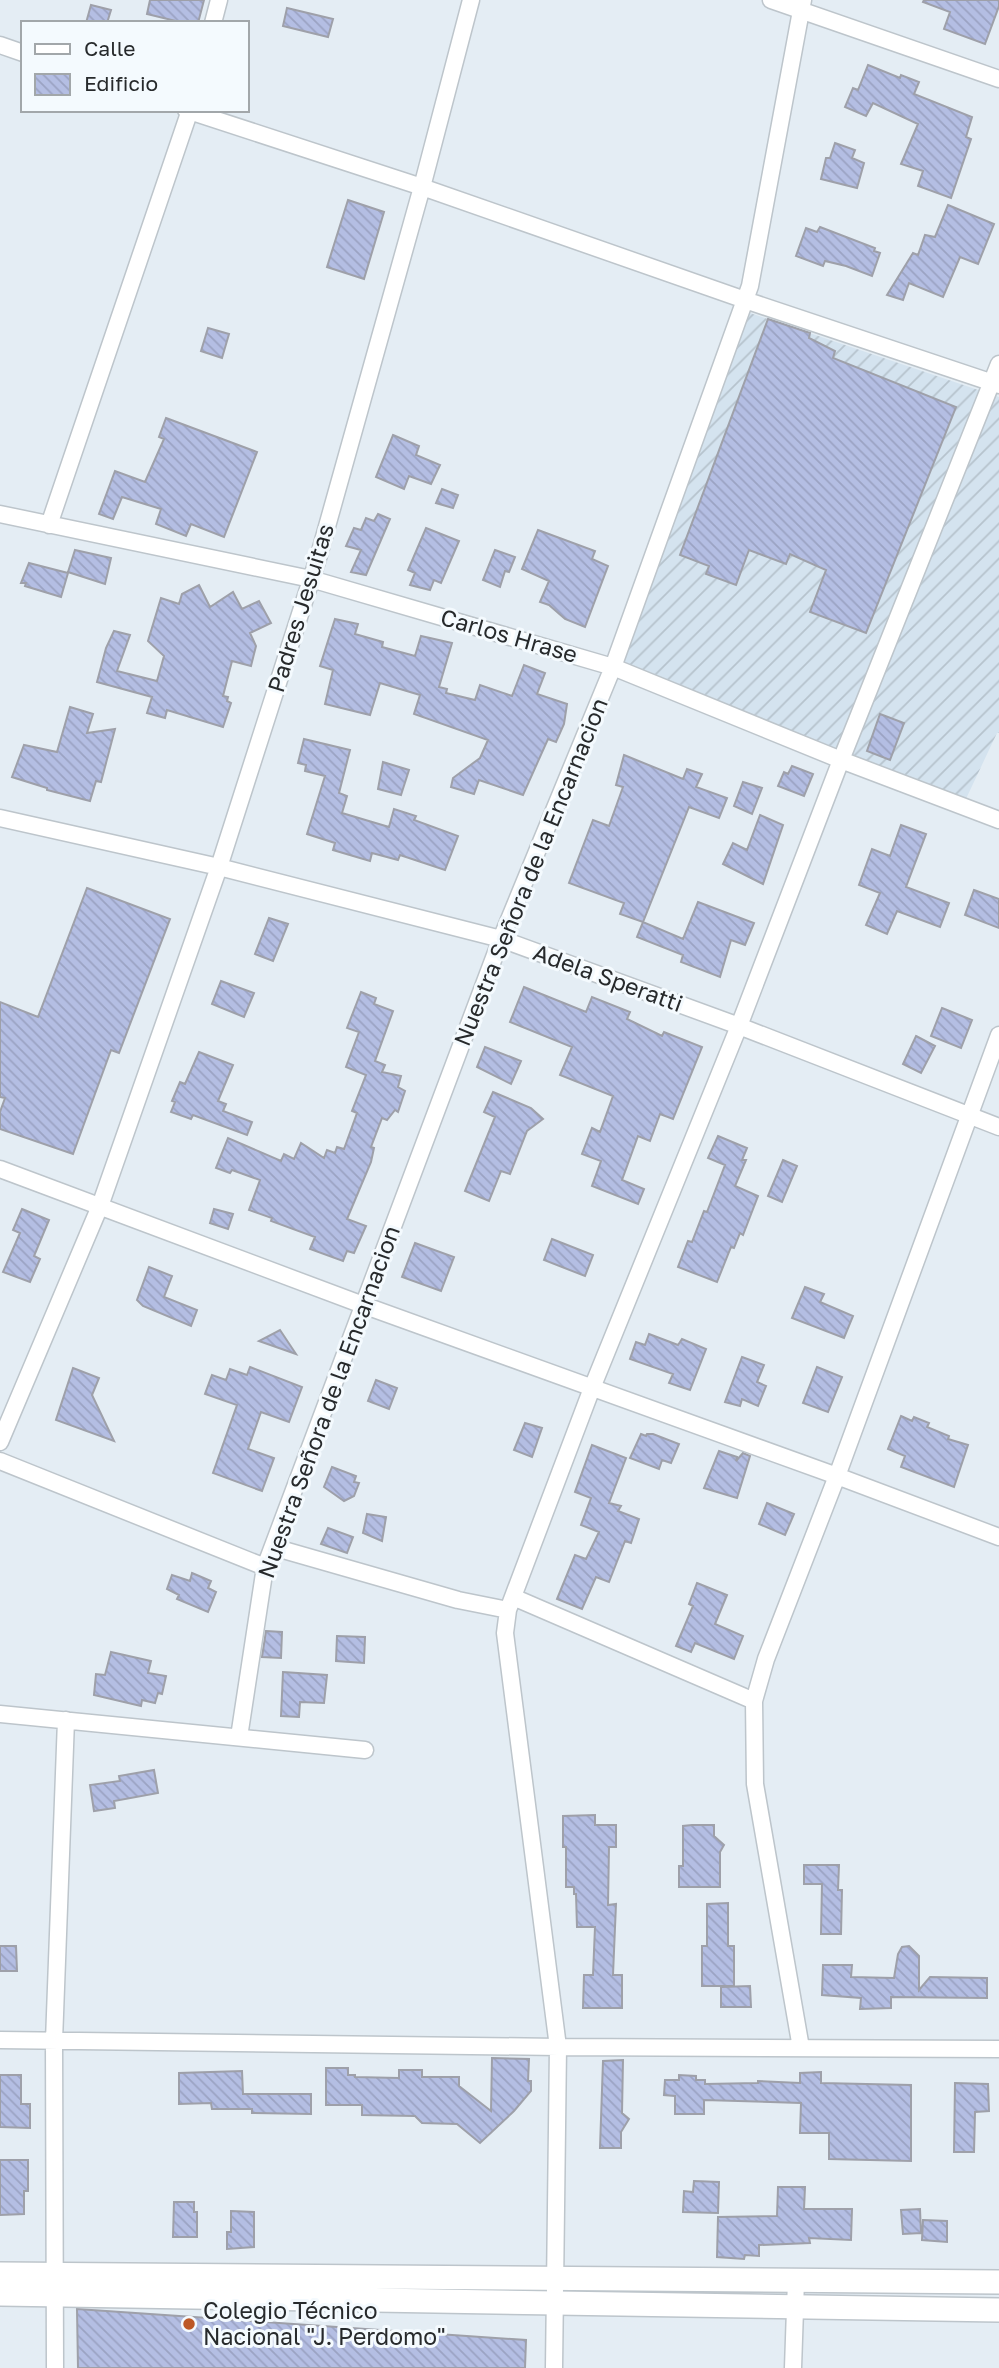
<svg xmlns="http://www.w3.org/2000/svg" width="999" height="2368" font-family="'Golos Text',sans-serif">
	<defs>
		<pattern id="industrial-furrows" width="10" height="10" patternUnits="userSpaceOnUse" patternTransform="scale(1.75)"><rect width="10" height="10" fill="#d4e3ef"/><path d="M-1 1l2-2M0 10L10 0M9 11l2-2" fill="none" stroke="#b6c3cd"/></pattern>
		<pattern id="building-back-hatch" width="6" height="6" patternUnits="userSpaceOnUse" patternTransform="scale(1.75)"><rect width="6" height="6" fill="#b4bee3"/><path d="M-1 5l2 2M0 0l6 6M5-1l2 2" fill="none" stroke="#9ba3c3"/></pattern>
	</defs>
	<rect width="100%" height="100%" fill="#e4edf4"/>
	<path fill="url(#industrial-furrows)" d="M750 313 999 397V733H997L964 803 616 665Z"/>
	<path fill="url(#building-back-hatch)" stroke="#9ea0a9" stroke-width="2" d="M150 0H204L198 23H184L147 14Z
		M924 0H999V6L985 44 944 29 950 12 923 2Z
		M91 5 111 10 107 23H86Z
		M287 8 333 19 328 37 283 26Z
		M868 65 900 78 901 75 919 82 914 94 972 117 966 137 971 139 951 198 918 186 923 171 901 164 918 124 873 103 866 116 845 107 853 88 858 90Z
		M835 143 855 150 852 158 864 163 857 188 821 179 826 158H830Z
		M348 200 384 212 364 279 327 267Z
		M948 205 994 224 978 264 960 257 943 297 909 283 903 300 887 295 913 253 918 255 925 235 935 237Z
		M820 227 875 248 874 251 880 253 872 276 846 266 825 261 823 266 796 256 806 228 817 232Z
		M768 319 810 333 809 338 835 351 833 358 956 407 866 633 810 612 826 570 790 554 786 564 749 550 736 585 706 574 709 566 680 555Z
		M208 328 229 334 222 358 201 351Z
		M166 418 257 452 224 537 191 524 186 536 156 524 161 509 122 497 113 519 99 514 115 471 145 482 164 439 159 437Z
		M393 435 419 446 416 455 440 465 431 484 409 476 404 489 376 477Z
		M442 489 458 495 453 508 436 503Z
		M378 514 390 519 366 575 351 572 361 550 346 546 354 528 361 530 366 518 374 521Z
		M426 528 459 541 441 583 434 580 430 590 410 585 415 573 408 570Z
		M538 530 595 551 592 559 608 566 585 627 565 619 549 605 540 602 549 581 522 569Z
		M75 550 111 558 105 584 68 572Z
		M495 550 515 557 509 572 505 571 500 587 483 580Z
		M29 563 68 573 61 597 25 586 26 583H21Z
		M199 585 210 607 233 592 242 609 259 601 271 623 250 633 256 646 251 666 232 661 223 696 228 697 227 701 231 703 223 727 167 710 165 718 147 713 152 697 97 682 106 648 114 631 130 635 117 671 157 681 164 656 148 641 161 598 179 604 182 594Z
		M335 619 358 624 355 634 383 642 382 647 415 656 421 636 452 643 439 687 447 689 446 693 475 700 480 685 512 696 524 665 545 673 537 694 567 704 564 724 556 742 548 739 523 795 479 780 474 794 451 787 453 778 480 758 488 740 414 714 420 695 380 683 370 715 325 704 333 670 320 666Z
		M70 707 93 714 87 733 115 729 101 782 96 781 90 801 47 790V788L12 777 24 745 57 752Z
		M880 714 904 723 890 760 867 751Z
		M304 739 350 750 339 793 347 796 342 813 389 827 394 809 416 816 414 820 458 836 445 870 400 855 398 860 372 853 370 861 333 850 335 843 307 834 325 776 305 771 306 765 298 763Z
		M624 755 683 779 687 769 702 774 696 787 727 798 719 818 689 807 643 922 620 914 624 903 569 883 593 820 609 826 623 787 616 785Z
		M383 762 409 770 401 795 378 789Z
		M792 766 813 774 804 796 778 786 784 772 788 774Z
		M743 782 762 788 752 814 734 806Z
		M760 815 783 825 763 884 723 864 733 843 747 850Z
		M901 825 926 834 906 887 949 903 940 927 897 911 887 934 866 925 880 893 859 885 872 849 890 856Z
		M87 888 170 919 119 1053 111 1050 73 1154 0 1129V1112L5 1098 0 1097V1002L38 1017Z
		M974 890 999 899V928L965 915Z
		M698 902 754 923 745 945 731 940 720 977 681 962 683 955 637 937 643 922 683 939Z
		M269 918 288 924 273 961 255 954Z
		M221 981 254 993 244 1017 212 1004Z
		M524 987 586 1012 592 997 630 1012 627 1019 662 1036 664 1032 702 1047 673 1119 660 1114 650 1141 638 1136 622 1180 644 1189 638 1204 592 1186 601 1161 582 1154 592 1128 600 1132 613 1096 560 1075 572 1047 510 1022Z
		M361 992 376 998 374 1004 393 1011 375 1061 385 1065 382 1072 401 1076 398 1087 405 1091 398 1112 395 1110 387 1120 382 1118 371 1147 374 1148 371 1162 347 1219 366 1226 354 1253 347 1251 343 1261 310 1249 315 1237 271 1221 272 1218 249 1210 260 1180 232 1170 230 1173 216 1168 228 1138 281 1161 284 1154 294 1159 301 1143 324 1158 327 1150 335 1153 337 1147 344 1149 357 1113 352 1111 366 1075 346 1067 359 1032 347 1028Z
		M942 1008 972 1020 961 1048 931 1036Z
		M916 1036 935 1046 921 1073 903 1064Z
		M485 1047 521 1061 511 1084 477 1067Z
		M199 1052 233 1065 218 1101 226 1104 223 1111 252 1122 247 1135 193 1115 191 1119 171 1112 175 1102 172 1101 180 1082 185 1084Z
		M493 1092 531 1108 543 1119 527 1131 510 1174 501 1171 489 1201 465 1191 495 1117 484 1112Z
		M718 1136 747 1148 742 1160H746L735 1186 758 1196 743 1235 740 1233 734 1248 731 1247 717 1282 678 1267 688 1241 692 1242 704 1211 707 1212 725 1165 708 1158Z
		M783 1160 797 1166 782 1202 768 1196Z
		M22 1209 49 1220 34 1256 40 1259 30 1282 3 1272 20 1233 13 1230Z
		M214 1209 233 1214 228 1229 210 1223Z
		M552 1239 593 1255 585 1276 544 1260Z
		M415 1243 454 1257 441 1291 402 1277Z
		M149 1267 172 1276 164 1297 197 1310 191 1326 143 1306 137 1300Z
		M805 1287 824 1294 820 1302 853 1316 844 1338 792 1318Z
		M280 1330 296 1354 259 1341Z
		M649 1334 678 1345 682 1339 706 1349 690 1390 669 1383 673 1374 630 1359 636 1342 645 1345Z
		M742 1357 764 1365 757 1382 766 1386 758 1406 742 1399 740 1406 725 1402Z
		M250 1367 302 1387 289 1422 261 1412 248 1449 274 1458 262 1491 213 1473 237 1405 205 1394 212 1375 226 1380 230 1369 247 1375Z
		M817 1367 842 1377 828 1412 803 1403Z
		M73 1368 99 1378 92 1395 114 1441 56 1420Z
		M376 1380 397 1388 389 1409 368 1401Z
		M901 1416 912 1421 914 1417 929 1423 927 1427 949 1436 948 1439 968 1445 954 1487 901 1467 905 1456 888 1449Z
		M525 1423 542 1428 532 1457 514 1450Z
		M641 1434 646 1436 647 1434H653L679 1444 671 1463 662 1460 659 1469 630 1458Z
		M592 1445 626 1458 609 1503 621 1506 618 1511 639 1519 631 1543 625 1541 609 1582 596 1577 582 1609 557 1599 575 1555 586 1559 599 1532 581 1525 591 1498 575 1492Z
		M719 1451 737 1457 736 1461 743 1453 750 1456 737 1498 704 1488Z
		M332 1467 356 1476 354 1482 359 1483 354 1496 344 1501 324 1487Z
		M767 1503 794 1514 785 1535 759 1524Z
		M367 1514 386 1517 382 1541 363 1533Z
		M328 1528 353 1537 347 1553 321 1544Z
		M192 1573 211 1581 208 1588 216 1592 208 1612 177 1599 179 1595 167 1589 172 1575 190 1581Z
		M697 1583 727 1595 715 1624 743 1636 734 1659 695 1643 691 1652 676 1646 693 1606 689 1604Z
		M266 1631 282 1632 281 1658 262 1657Z
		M337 1636 365 1637 364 1663 336 1661Z
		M111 1652 151 1661 148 1673 166 1676 162 1694 158 1693 155 1703 142 1700 141 1706 94 1695 96 1674 105 1675Z
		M283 1672 327 1675 324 1703 300 1702 299 1717 281 1716Z
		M154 1770 158 1793 114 1801 115 1808 94 1811 90 1785 120 1781 119 1776Z
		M595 1815V1825H616V1847H609L608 1905 616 1904 613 1975H622V2008H583L584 1975H593L595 1927H577L576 1894H574V1887H566V1847H563V1816Z
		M692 1825H714V1836L724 1845 720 1852V1887H679V1866H683V1826Z
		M804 1865H839L838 1890H842L841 1934H821L822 1884H804Z
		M728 1903V1946H734V1986H702V1946H707V1904Z
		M0 1946H16L17 1971H0Z
		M909 1946 919 1956V1990L930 1977 987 1978V1998L891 1997V2008L860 2009 861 1998 822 1995 823 1965H852L851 1977 894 1978 898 1954 902 1947Z
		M750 1986 751 2007H721V1987Z
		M492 2058 529 2059 528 2081H531V2091L514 2111 480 2143 457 2124 422 2123 415 2116 362 2115V2105H326V2068H348V2075H355V2077L399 2078V2070H422V2077H459V2086L491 2111Z
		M623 2060 622 2113 629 2119 621 2132V2148H600L603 2061Z
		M242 2071 243 2094H311V2114L252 2113V2109H212L211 2103 179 2104V2073Z
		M821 2072V2083L911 2085V2161L829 2159V2133H800L801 2103 704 2100V2114H675V2096L664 2095 665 2080H679V2075L696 2076V2080H705V2084L758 2083V2081L800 2083V2073Z
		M0 2075H21V2104H30V2128L0 2127Z
		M955 2083 988 2084 989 2111 975 2112 974 2152H954Z
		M0 2160H28V2191H24V2214L0 2215Z
		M694 2181 719 2182 718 2213 683 2212 684 2191 693 2192Z
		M778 2187H805L804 2209H852L851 2240 809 2238 810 2243 759 2245V2256L745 2255 744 2259 717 2257 718 2217 777 2216Z
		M174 2202H194V2212H197V2237H173Z
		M920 2209 921 2233 903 2234 901 2210Z
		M231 2211 254 2212V2247L227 2249V2232H231Z
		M923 2220 947 2221V2242L922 2240Z
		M77 2309 526 2340 525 2368H78Z"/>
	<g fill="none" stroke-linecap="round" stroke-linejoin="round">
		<defs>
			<path id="street" d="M771 0 999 79
				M213 23 219 0
				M0 45 23 53
				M186 110 422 187 745 300 999 385
				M0 514 311 579 613 667 841 760 999 820
				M49 525 190 110
				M0 818 219 867 501 939 739 1026 999 1127
				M0 1169 363 1305 837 1476 999 1537
				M0 1442 100 1206 219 867 319 555 422 187 471 0
				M0 1461 265 1567
				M273 1547 458 1600 508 1610
				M513 1597 754 1701
				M0 1714 365 1750
				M239 1737 265 1567 501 939 613 667 750 286 803 0
				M0 2040 558 2047 999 2049
				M801 2048 755 1784 754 1701 766 1659 837 1476 999 1035
				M55 2368 54 2041 66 1720
				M554 2368 558 2047 505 1633 508 1610 592 1388 739 1026 841 760 999 364
				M793 2368 796 2280"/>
			<path id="secondary" d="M0 2274 999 2282
				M0 2294 999 2310"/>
		</defs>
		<use href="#street" stroke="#bdc5cb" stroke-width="19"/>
		<use href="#secondary" stroke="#bdc5cb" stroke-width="26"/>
		<use href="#street" stroke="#fff" stroke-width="16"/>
		<use href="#secondary" stroke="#fff" stroke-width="23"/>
	</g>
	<circle fill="#bd5826" stroke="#f4fafe" stroke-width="2.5" cx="189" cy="2324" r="7"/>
	<g text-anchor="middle" stroke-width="6" stroke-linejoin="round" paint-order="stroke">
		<g font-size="23" fill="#272a2c" stroke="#f4fafe">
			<text transform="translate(301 608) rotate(-73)" y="8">Padres Jesuitas</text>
			<text transform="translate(509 636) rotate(16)" y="8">Carlos Hrase</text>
			<text transform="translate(531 872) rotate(-68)" y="8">Nuestra Señora de la Encarnacion</text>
			<text transform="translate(608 978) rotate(20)" y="8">Adela Speratti</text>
			<text transform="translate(329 1402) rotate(-70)" y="8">Nuestra Señora de la Encarnacion</text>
		</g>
		<g font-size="23" fill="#272a2c" stroke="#f4fafe" text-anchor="start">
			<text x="203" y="2319">Colegio Técnico<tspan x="203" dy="26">Nacional "J. Perdomo"</tspan></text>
		</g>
	</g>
	<rect x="21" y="21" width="228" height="91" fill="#f4fafe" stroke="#a2a7aa" stroke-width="2"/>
	<rect x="35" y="44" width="35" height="10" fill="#ffffff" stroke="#a2a7aa" stroke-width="2"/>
	<text x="84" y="56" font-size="21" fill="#272a2c">Calle</text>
	<rect x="35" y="74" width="35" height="21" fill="url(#building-back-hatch)" stroke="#a2a7aa" stroke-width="2"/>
	<text x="84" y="91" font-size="21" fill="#272a2c">Edificio</text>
</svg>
